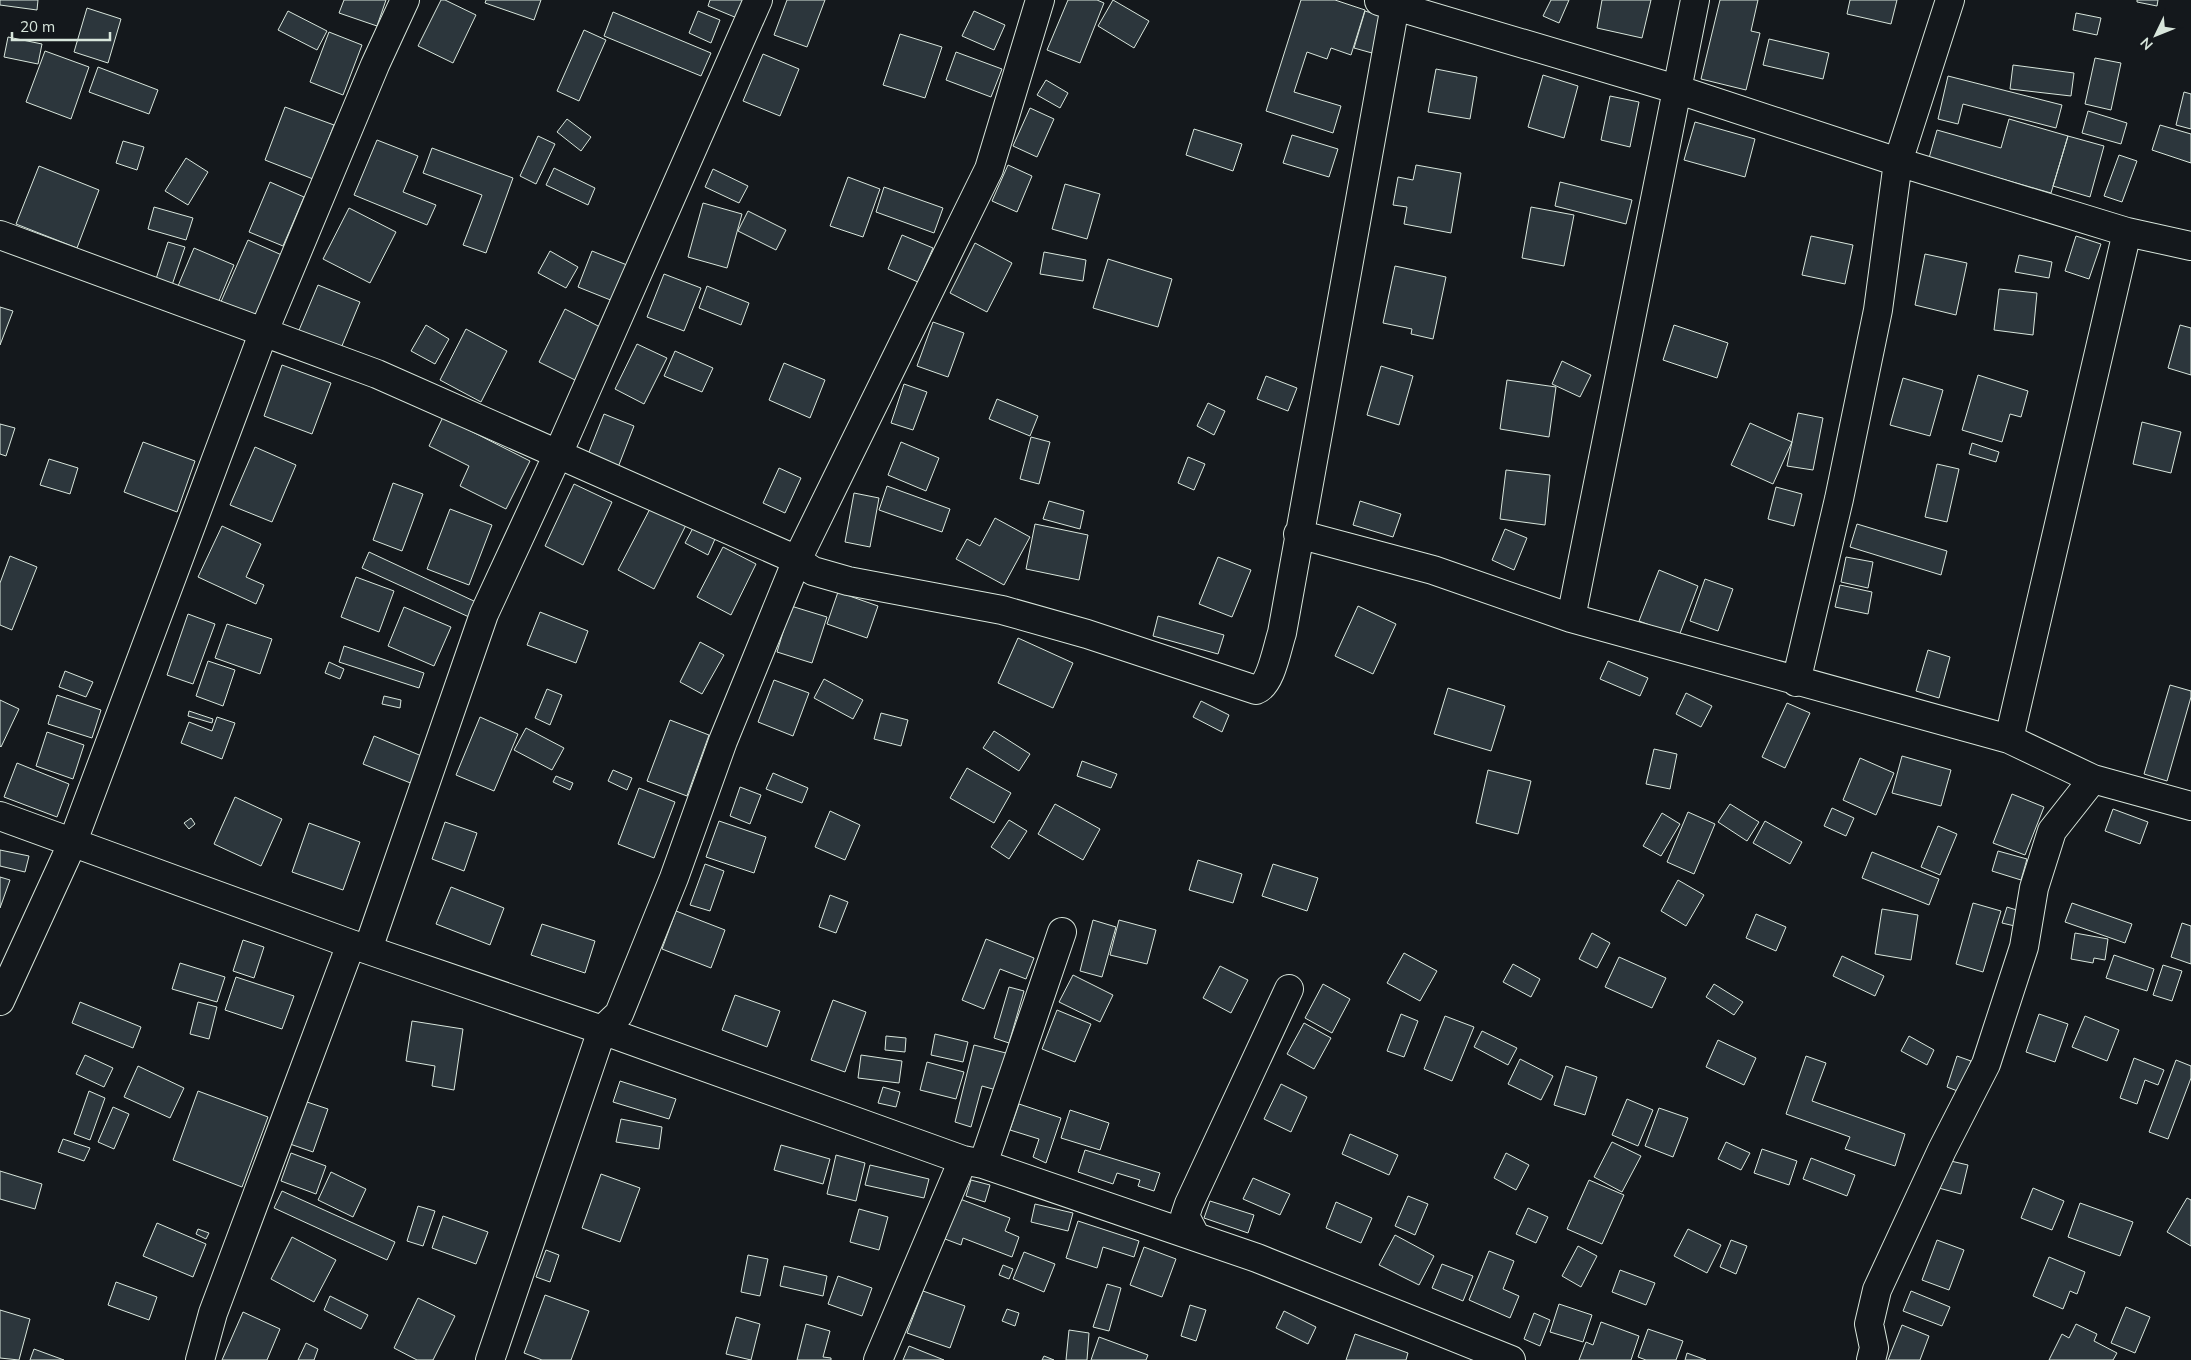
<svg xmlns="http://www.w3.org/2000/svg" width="2191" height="1360" font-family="Mulish,sans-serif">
	<rect width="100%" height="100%" fill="#14181c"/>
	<path fill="#2c363c" stroke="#d8e6dc" d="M0 0H38L37 10 0 5Z
		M344 0H386L377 26 339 13Z
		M441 0H445L476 15 453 63 418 46Z
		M486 0H541L534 20 485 3Z
		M710 0H744L737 18 708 6Z
		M787 0H825L807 47 774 35Z
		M1068 0H1097L1104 3 1080 63 1047 50Z
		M1113 0 1149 21 1134 48 1098 26Z
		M1301 0H1335L1365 10 1351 55 1331 48 1327 59 1307 52 1294 92 1341 106 1333 133 1266 111Z
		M1551 0H1569L1559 23 1543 16Z
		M1602 0H1651L1642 38 1597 28Z
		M1720 0H1758L1751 31 1760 33 1746 90 1701 79Z
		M1850 0H1897L1891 24 1847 14Z
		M2137 0H2158L2157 6 2137 2Z
		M87 8 121 19 108 63 74 52Z
		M288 11 327 31 317 50 278 30Z
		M698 11 720 20 711 43 689 33Z
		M974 11 1005 25 994 50 962 36Z
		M1365 11 1384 17 1372 53 1354 48Z
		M613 12 711 53 701 76 604 36Z
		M2076 13 2101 18 2097 35 2073 30Z
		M584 30 606 40 579 101 557 91Z
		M329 32 362 45 343 95 310 82Z
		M900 34 942 47 925 98 883 85Z
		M8 37 42 44 38 64 4 57Z
		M1769 39 1829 53 1823 79 1763 65Z
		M45 51 89 67 71 119 26 102Z
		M956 52 1002 69 991 97 946 80Z
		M763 54 799 69 780 116 743 101Z
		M2095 58 2121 63 2111 110 2085 104Z
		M2013 65 2074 73 2071 96 2010 89Z
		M98 67 158 90 149 114 89 92Z
		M1436 69 1477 77 1470 119 1428 112Z
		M1543 75 1578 86 1564 138 1528 127Z
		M1948 76 2062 105 2056 128 1963 104 1958 124 1938 119Z
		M1046 80 1068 93 1060 108 1037 95Z
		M2184 92 2191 94V129L2176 125Z
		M1610 96 1639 102 1630 147 1601 140Z
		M285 107 334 125 313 179 265 160Z
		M1030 108 1054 119 1037 157 1013 146Z
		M2088 111 2127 123 2121 144 2082 133Z
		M567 119 591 137 581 151 557 132Z
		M2009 119 2068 136 2051 193 1929 158 1937 130 2001 148Z
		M1695 122 1755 139 1745 177 1684 160Z
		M2160 125 2191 134V163L2152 150Z
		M1194 129 1242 144 1233 171 1186 155Z
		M1292 135 1338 149 1329 177 1283 163Z
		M538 136 555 144 536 184 520 176Z
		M2068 136 2104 146 2090 197 2053 186Z
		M377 140 418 156 403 192 436 205 427 225 354 195Z
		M123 141 144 147 137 170 116 163Z
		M432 148 513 178 486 253 463 245 482 195 423 173Z
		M2119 155 2137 161 2122 202 2104 196Z
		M186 158 208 172 188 205 165 191Z
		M1008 165 1032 176 1017 212 992 201Z
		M1416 165 1461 173 1451 233 1404 224 1407 207 1393 205 1398 177 1413 180Z
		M39 166 99 190 77 248 16 224Z
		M554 168 595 188 588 205 546 185Z
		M713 169 748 186 739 203 705 187Z
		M848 177 880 189 863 237 830 226Z
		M270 182 304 197 283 246 249 232Z
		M1560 182 1632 200 1626 224 1555 206Z
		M1065 184 1100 194 1087 239 1052 229Z
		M884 187 943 208 934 233 876 212Z
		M703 203 742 214 727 268 688 257Z
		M154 207 193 218 186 240 148 229Z
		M1531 207 1574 215 1564 266 1522 258Z
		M349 208 396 232 370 283 323 259Z
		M748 211 786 230 776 250 738 231Z
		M902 235 933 248 918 282 888 269Z
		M1811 236 1853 245 1845 284 1802 275Z
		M2076 236 2101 244 2089 279 2065 271Z
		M248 240 284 256 256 320 220 304Z
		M168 242 185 247 171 288 155 282Z
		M975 243 1012 263 987 312 950 293Z
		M194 248 234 265 218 303 178 286Z
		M550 251 578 267 566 288 538 273Z
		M592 251 627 265 613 301 578 287Z
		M1044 252 1086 260 1083 281 1040 274Z
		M1925 254 1967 263 1956 315 1915 305Z
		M2019 255 2052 262 2049 278 2015 272Z
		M1108 259 1172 279 1158 327 1093 308Z
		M1395 266 1446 277 1433 339 1411 334 1412 329 1383 323Z
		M664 274 701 288 684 331 647 317Z
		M318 285 360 302 339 353 297 335Z
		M707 286 749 303 741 325 699 308Z
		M1999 289 2037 293 2033 335 1994 330Z
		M0 307 13 311 0 345Z
		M565 309 602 328 575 380 539 362Z
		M933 322 964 333 948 377 917 366Z
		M426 325 449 339 435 364 411 351Z
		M1674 325 1728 343 1717 378 1663 360Z
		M2180 325 2191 328V375L2168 368Z
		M466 329 507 351 481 402 440 380Z
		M637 344 667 358 644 404 615 389Z
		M675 351 713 368 702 392 664 376Z
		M1562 361 1591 375 1580 397 1552 384Z
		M784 363 825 380 810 418 769 400Z
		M282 365 331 383 312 434 264 416Z
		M1381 366 1413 376 1399 425 1367 415Z
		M1978 375 2028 391 2021 417 2010 414 2002 442 1962 430Z
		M1266 376 1297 388 1288 411 1257 399Z
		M1903 378 1943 390 1930 436 1890 425Z
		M1507 380 1556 387 1549 437 1500 429Z
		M904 384 927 392 913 430 891 423Z
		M997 399 1038 416 1030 436 989 419Z
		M1208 403 1225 411 1214 435 1197 426Z
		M1798 413 1823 418 1813 470 1787 466Z
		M604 414 634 426 617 470 587 457Z
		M443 417 530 461 506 509 460 486 469 466 429 446Z
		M2142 422 2181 432 2171 473 2133 464Z
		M1750 423 1792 442 1773 484 1731 465Z
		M0 424 15 428 6 456 0 454Z
		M1031 437 1050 442 1039 484 1020 479Z
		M143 442 195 461 177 512 124 492Z
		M901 442 939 458 926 491 888 475Z
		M1972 443 1999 452 1996 462 1969 454Z
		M255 447 296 465 272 522 230 505Z
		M1188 457 1205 464 1194 490 1178 483Z
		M49 459 78 468 70 494 40 485Z
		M1937 464 1959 469 1947 522 1925 517Z
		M779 468 801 478 785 513 763 503Z
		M1506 470 1550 475 1545 525 1500 519Z
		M393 483 423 494 402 551 373 540Z
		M574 484 612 502 583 565 545 546Z
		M887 486 950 509 942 532 879 510Z
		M1776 487 1802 494 1794 526 1768 519Z
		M854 493 879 498 870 547 845 542Z
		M1049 501 1084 511 1080 529 1043 519Z
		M1360 501 1401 514 1393 537 1353 525Z
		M652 505 687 523 654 589 618 570Z
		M450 509 492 525 469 585 427 569Z
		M995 518 1030 537 1004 585 956 559 967 539 980 546Z
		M1035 524 1088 535 1079 580 1026 569Z
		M1857 524 1947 551 1941 575 1850 547Z
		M222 526 261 544 246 577 264 585 256 604 198 577Z
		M693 528 715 539 708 555 685 543Z
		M1505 529 1527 538 1514 570 1492 560Z
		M723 547 756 564 731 615 697 597Z
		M369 552 476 602 469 617 362 568Z
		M10 556 37 567 12 630 0 625V583Z
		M1218 557 1251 570 1232 617 1199 604Z
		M1846 557 1873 562 1868 588 1841 582Z
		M1659 570 1698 586 1679 636 1639 621Z
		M356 577 394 591 379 632 341 617Z
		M1705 579 1733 589 1718 631 1690 621Z
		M1840 585 1872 592 1868 614 1835 607Z
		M838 592 878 606 867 638 827 624Z
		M791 606 827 617 812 663 777 652Z
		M1358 606 1396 624 1373 674 1335 656Z
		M404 607 451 627 434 666 388 646Z
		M540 612 588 631 576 663 527 645Z
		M188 614 215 624 193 684 167 675Z
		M1158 616 1224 635 1218 654 1153 636Z
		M227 624 272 639 260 674 215 658Z
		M1018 638 1073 663 1053 708 998 683Z
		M700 642 724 655 702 694 680 682Z
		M344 646 424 673 419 688 339 662Z
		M1928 650 1950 657 1939 698 1916 691Z
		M208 661 235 670 223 706 196 696Z
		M1608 661 1648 678 1640 696 1600 679Z
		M329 662 344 669 340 679 325 673Z
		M65 671 93 682 86 697 59 687Z
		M824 679 863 700 853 719 814 698Z
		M774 680 809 693 793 736 758 722Z
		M2170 685 2191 691V697L2167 781 2144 774Z
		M1448 688 1505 706 1491 751 1434 734Z
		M547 689 562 695 550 725 535 718Z
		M1686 693 1712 706 1701 727 1676 714Z
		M57 695 101 710 92 738 48 724Z
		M384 696 401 700 400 708 382 704Z
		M0 700 19 709 1 747 0 746Z
		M1201 701 1229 715 1222 732 1193 717Z
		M1787 703 1810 713 1785 768 1762 757Z
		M189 711 213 719 212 723 188 716Z
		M881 713 908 720 901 746 874 739Z
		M217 717 235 723 222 759 181 743 189 722 212 731Z
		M480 717 518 734 494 791 456 775Z
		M670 720 709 735 687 796 647 781Z
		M526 728 564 748 552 770 514 750Z
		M994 731 1030 754 1019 771 983 748Z
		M47 732 84 745 73 779 36 766Z
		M374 736 424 757 413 784 363 764Z
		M1654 749 1677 754 1670 789 1646 784Z
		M1902 756 1951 770 1941 806 1892 793Z
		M1860 758 1894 773 1876 815 1843 800Z
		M1082 761 1117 774 1111 788 1077 776Z
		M17 763 69 784 57 817 4 797Z
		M967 768 1011 793 994 823 950 798Z
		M613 770 632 778 627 790 608 781Z
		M1488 770 1531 781 1518 834 1476 823Z
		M773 773 808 788 802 803 766 789Z
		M556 776 573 783 570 790 553 782Z
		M740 787 761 795 750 824 730 816Z
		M639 788 675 802 654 858 618 844Z
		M2012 794 2044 807 2025 855 1993 843Z
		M235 797 282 819 261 866 214 844Z
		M1055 804 1100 829 1083 860 1038 834Z
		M1730 804 1759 822 1747 841 1718 822Z
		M1832 808 1854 818 1846 836 1824 826Z
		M2113 809 2148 822 2140 844 2105 831Z
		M830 811 860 825 845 860 815 847Z
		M1688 812 1715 824 1694 874 1667 862Z
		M1662 813 1680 824 1661 856 1643 846Z
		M191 818 195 824 189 829 184 823Z
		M1009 820 1027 831 1009 859 991 847Z
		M719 821 766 837 754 873 706 857Z
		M1765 821 1802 842 1790 864 1753 843Z
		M445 822 477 833 464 871 432 859Z
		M309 823 360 842 343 890 292 872Z
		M1938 826 1957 834 1940 875 1921 867Z
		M0 850 29 856 25 872 0 866Z
		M1998 851 2027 859 2021 880 1992 871Z
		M1872 852 1939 879 1929 905 1862 878Z
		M1198 860 1242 874 1233 903 1189 890Z
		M705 864 724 871 710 911 690 905Z
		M1273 864 1318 878 1307 911 1262 896Z
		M0 877 10 880 0 908Z
		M1678 880 1704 895 1686 926 1661 911Z
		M451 887 504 908 490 945 436 924Z
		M830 895 848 902 836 933 819 927Z
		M1973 903 2001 911 1983 972 1956 964Z
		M2072 903 2132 924 2125 943 2065 922Z
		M2007 907 2023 912 2019 927 2002 923Z
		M1882 909 1918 915 1911 960 1875 954Z
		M676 911 725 930 711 968 662 949Z
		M1756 914 1786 927 1776 951 1746 938Z
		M1093 920 1116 927 1102 977 1080 971Z
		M1119 920 1156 930 1147 964 1110 955Z
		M2182 923 2191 926V964L2171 957Z
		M542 924 595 941 585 973 531 955Z
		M1592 933 1610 943 1597 968 1579 959Z
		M2075 933 2108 939 2105 960 2094 958 2093 963 2071 959Z
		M986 939 1034 958 1026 979 1000 969 984 1009 962 1000Z
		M243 940 264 947 254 978 233 971Z
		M1404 953 1437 971 1420 1001 1387 983Z
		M2114 955 2154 969 2147 991 2106 978Z
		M1842 956 1884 976 1875 996 1833 976Z
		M1619 957 1666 978 1652 1008 1605 987Z
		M180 963 225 977 217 1002 172 989Z
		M1513 964 1540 979 1531 997 1503 982Z
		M2163 965 2182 971 2172 1001 2153 995Z
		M1220 966 1248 980 1231 1013 1203 998Z
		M1073 975 1113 995 1100 1022 1059 1002Z
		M236 977 294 996 282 1029 225 1010Z
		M1323 984 1350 999 1332 1033 1305 1018Z
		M1714 984 1743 1002 1734 1015 1706 997Z
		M1009 987 1024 991 1009 1043 994 1038Z
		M735 995 780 1011 767 1047 722 1030Z
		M833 1000 866 1012 845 1072 811 1060Z
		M80 1002 141 1027 133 1048 72 1023Z
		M198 1002 217 1007 209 1039 190 1034Z
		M1057 1010 1091 1024 1075 1062 1042 1049Z
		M1401 1014 1418 1021 1404 1057 1387 1051Z
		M2039 1014 2068 1024 2055 1062 2026 1052Z
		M1445 1016 1474 1027 1452 1081 1424 1069Z
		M2085 1016 2119 1030 2107 1061 2072 1047Z
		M412 1021 463 1029 454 1090 432 1086 435 1066 406 1061Z
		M1304 1023 1331 1038 1314 1069 1287 1054Z
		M1482 1031 1517 1048 1508 1065 1474 1047Z
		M935 1034 968 1042 963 1062 931 1055Z
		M886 1036 906 1038 905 1052 885 1050Z
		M1909 1036 1934 1050 1927 1065 1901 1051Z
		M1718 1040 1756 1058 1744 1085 1706 1067Z
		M974 1045 1010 1054 1000 1091 982 1086 971 1127 955 1122Z
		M85 1055 113 1068 104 1087 76 1074Z
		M861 1055 902 1061 899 1083 858 1078Z
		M1806 1056 1826 1063 1812 1101 1905 1134 1895 1166 1845 1149 1850 1137 1786 1114Z
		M1957 1056 1971 1061 1960 1092 1947 1087Z
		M2134 1058 2164 1070 2158 1085 2145 1080 2137 1104 2120 1098Z
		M1520 1059 1553 1076 1541 1100 1508 1084Z
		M2176 1060 2191 1066V1078L2168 1139 2149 1132Z
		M927 1062 964 1072 956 1099 920 1090Z
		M138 1066 184 1088 170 1118 124 1097Z
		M1566 1066 1597 1077 1585 1115 1554 1105Z
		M620 1081 676 1099 669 1119 613 1102Z
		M1281 1084 1307 1097 1291 1132 1264 1119Z
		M883 1087 900 1092 896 1107 878 1103Z
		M89 1091 105 1098 90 1140 74 1134Z
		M198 1091 268 1117 242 1187 173 1160Z
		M1627 1099 1653 1110 1638 1146 1612 1135Z
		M304 1101 328 1109 313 1152 290 1144Z
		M1019 1104 1061 1118 1046 1163 1033 1157 1039 1139 1010 1130Z
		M113 1107 129 1114 114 1149 98 1142Z
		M1659 1108 1688 1118 1673 1157 1645 1146Z
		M1070 1110 1109 1123 1100 1150 1061 1138Z
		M621 1119 662 1127 659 1149 616 1142Z
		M1350 1134 1398 1155 1389 1175 1342 1154Z
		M63 1139 90 1148 84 1161 58 1152Z
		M1612 1142 1641 1156 1622 1192 1594 1177Z
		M1726 1142 1750 1153 1741 1170 1718 1159Z
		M781 1145 830 1159 823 1184 774 1170Z
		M1762 1149 1797 1161 1789 1185 1754 1173Z
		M1085 1150 1160 1173 1154 1191 1138 1186 1140 1180 1117 1173 1113 1184 1078 1172Z
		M291 1153 326 1166 316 1194 281 1181Z
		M1506 1153 1529 1165 1516 1190 1494 1178Z
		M836 1155 865 1163 856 1201 827 1194Z
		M1811 1158 1855 1175 1847 1196 1803 1179Z
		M1942 1159 1968 1165 1961 1194 1935 1187Z
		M870 1165 929 1179 924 1198 865 1185Z
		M0 1171 42 1184 35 1209 0 1199Z
		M331 1172 366 1189 353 1217 318 1200Z
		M601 1174 640 1188 620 1242 582 1228Z
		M1253 1178 1290 1194 1280 1215 1243 1199Z
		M971 1180 990 1185 985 1202 966 1196Z
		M1589 1180 1624 1195 1602 1244 1567 1229Z
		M2033 1188 2064 1201 2052 1230 2021 1218Z
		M282 1191 395 1242 387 1260 274 1208Z
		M1408 1196 1428 1204 1415 1235 1395 1226Z
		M2187 1198 2191 1200V1246L2167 1232Z
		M960 1199 1010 1218 1005 1231 1019 1237 1012 1257 963 1238 961 1245 945 1239Z
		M1210 1201 1254 1215 1248 1233 1204 1218Z
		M1336 1202 1372 1218 1361 1243 1326 1228Z
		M2080 1203 2133 1222 2120 1256 2068 1237Z
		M1035 1204 1073 1213 1068 1231 1031 1222Z
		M418 1206 435 1211 423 1246 407 1241Z
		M1528 1208 1548 1217 1536 1243 1516 1234Z
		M859 1209 888 1217 879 1250 850 1242Z
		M443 1216 488 1232 476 1264 432 1248Z
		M1078 1221 1139 1241 1134 1257 1103 1247 1097 1268 1066 1258Z
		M157 1223 206 1244 193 1277 143 1256Z
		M198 1229 209 1233 206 1239 196 1234Z
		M1688 1229 1721 1245 1707 1273 1674 1256Z
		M1395 1235 1434 1256 1419 1285 1379 1265Z
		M292 1237 336 1260 314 1302 271 1279Z
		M1731 1240 1747 1246 1736 1274 1720 1267Z
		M1937 1240 1964 1250 1949 1290 1922 1280Z
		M1578 1246 1597 1256 1581 1287 1562 1276Z
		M1144 1247 1176 1259 1162 1297 1130 1285Z
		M546 1250 559 1255 550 1282 536 1277Z
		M1489 1251 1514 1261 1503 1289 1519 1296 1510 1318 1469 1300Z
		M1024 1252 1055 1264 1044 1292 1013 1279Z
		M748 1255 768 1259 760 1296 741 1292Z
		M2049 1257 2085 1272 2077 1294 2070 1291 2063 1309 2033 1296Z
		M1442 1264 1473 1276 1463 1301 1432 1288Z
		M1003 1265 1013 1269 1009 1279 999 1275Z
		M784 1266 827 1276 823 1296 780 1286Z
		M1620 1270 1655 1283 1646 1305 1612 1292Z
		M838 1276 872 1288 862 1316 828 1304Z
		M116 1282 157 1297 149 1320 108 1305Z
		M1107 1284 1121 1288 1109 1331 1093 1327Z
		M923 1291 965 1306 950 1348 907 1333Z
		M1911 1291 1950 1307 1942 1326 1903 1311Z
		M545 1295 589 1311 571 1360H542L524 1353Z
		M330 1296 368 1315 361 1329 324 1310Z
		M418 1298 455 1316 433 1360H417L394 1348Z
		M1559 1304 1592 1315 1583 1342 1550 1332Z
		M1190 1305 1206 1310 1196 1341 1181 1336Z
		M2126 1307 2150 1317 2135 1353 2111 1343Z
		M1007 1309 1019 1313 1015 1326 1002 1321Z
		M0 1310 30 1319 19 1360 0 1358Z
		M1284 1311 1316 1327 1308 1344 1276 1328Z
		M243 1312 280 1329 267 1360H222Z
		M1534 1313 1550 1320 1540 1346 1524 1339Z
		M736 1317 760 1324 751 1360 726 1354Z
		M1601 1322 1639 1336 1631 1360H1579L1586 1342 1593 1345Z
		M806 1324 830 1331 823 1357 831 1358V1360H797Z
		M2076 1324 2097 1334 2094 1341 2117 1353 2113 1360H2049L2062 1334 2069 1338Z
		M1902 1325 1929 1336 1920 1360H1888Z
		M1648 1329 1683 1341 1676 1360H1646L1638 1357Z
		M1069 1330 1089 1333 1087 1360H1066Z
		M1355 1334 1408 1353 1406 1360H1346Z
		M1099 1337 1148 1355 1146 1360H1091Z
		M306 1343 318 1349 314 1360H298Z
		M909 1346 944 1360H903Z
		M34 1349 64 1360H30Z
		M1687 1353 1706 1360H1685Z
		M1044 1356 1054 1360H1042Z"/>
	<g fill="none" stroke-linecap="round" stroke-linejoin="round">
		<defs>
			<path id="minor" d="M1379 1 1676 89 1898 162 2127 232 2191 246
				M0 235 377 374 797 560 813 571 848 581 1002 610 1087 634 1256 690C1271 685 1277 648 1282 633L1396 0
				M1298 534 1433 570 1571 618 2009 739 2093 779 2191 806
				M1571 618 1695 0
				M1796 682 1839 499 1878 310 1898 162 1950 0
				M2009 739 2127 232
				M0 816 351 944 602 1030 963 1160 983 1164 1257 1258 1511 1360
				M368 949 484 614 558 454 758 0
				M0 1001 72 844 264 331 375 65 405 0
				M983 1164 1062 932
				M1196 1237 1185 1216 1189 1204 1289 989
				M200 1360 213 1313 351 944
				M490 1360 602 1030 619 1014 674 878 723 741 797 560 989 169 1040 0
				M878 1360 963 1160
				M1871 1360 1874 1348 1869 1324 1877 1290 1942 1150 1986 1064 2024 947 2034 888 2052 831 2093 779"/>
		</defs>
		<use href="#minor" stroke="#d8e6dc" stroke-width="30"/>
		<use href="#minor" stroke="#14181c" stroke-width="28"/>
	</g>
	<g transform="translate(2156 35) rotate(227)" stroke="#14181c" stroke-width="4" paint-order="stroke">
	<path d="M0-4L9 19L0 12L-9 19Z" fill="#d8e6dc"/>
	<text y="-8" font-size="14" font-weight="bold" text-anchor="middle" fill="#d8e6dc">N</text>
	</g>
	<path d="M12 32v8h98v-8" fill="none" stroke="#d8e6dc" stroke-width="2.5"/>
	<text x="20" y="32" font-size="15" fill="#d8e6dc" stroke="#14181c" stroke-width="4" paint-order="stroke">20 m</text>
</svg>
